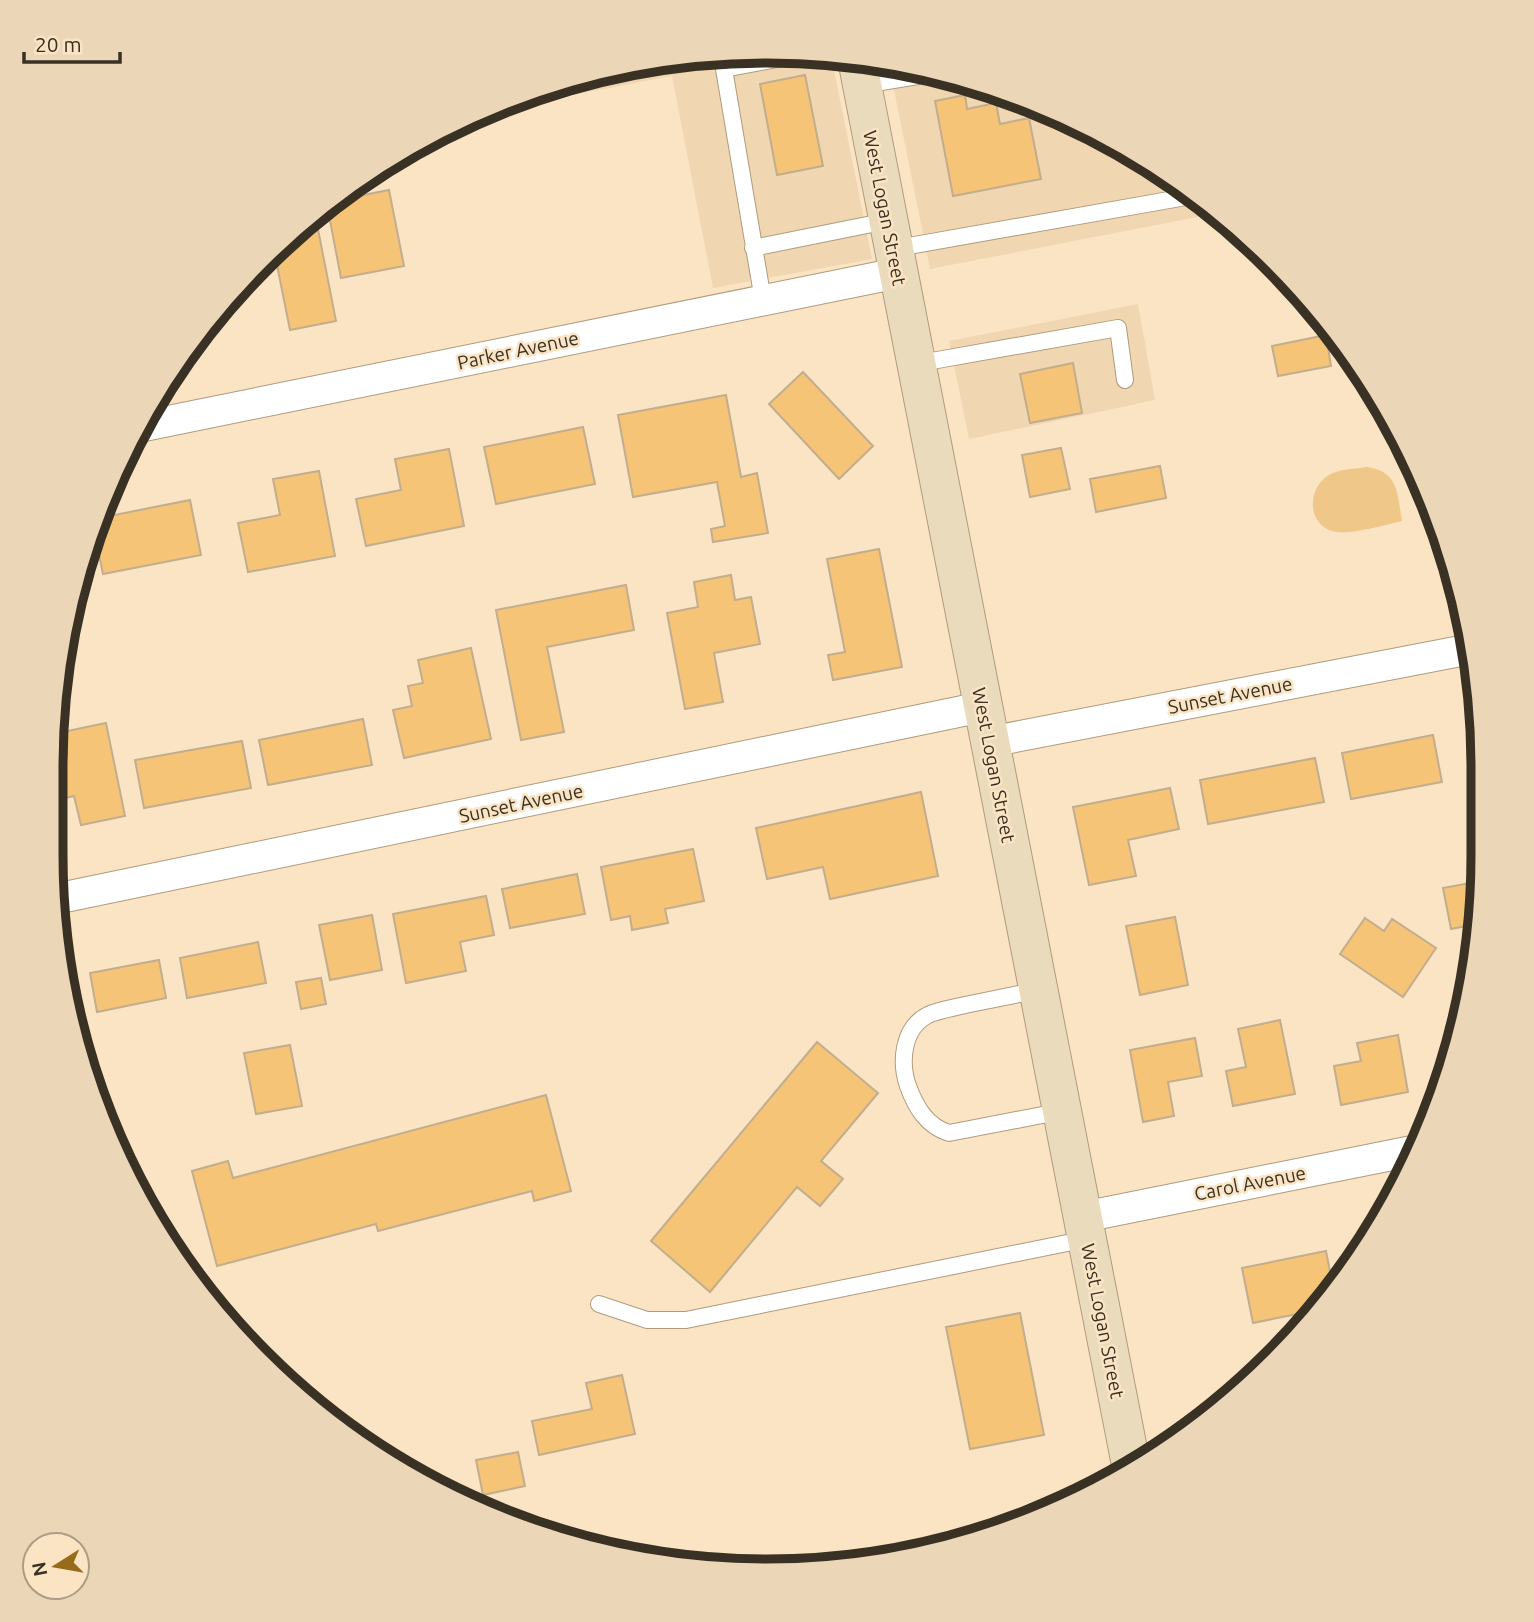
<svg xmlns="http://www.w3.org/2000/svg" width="1534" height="1622" font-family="Ubuntu,sans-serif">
	<rect width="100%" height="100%" fill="#fae4c4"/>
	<path fill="#f0d7b1" d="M814 52 831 55 872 259 713 288 672 76 535 102 533 91 674 57Z
		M889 65 953 75 1084 125 1203 199 1218 213 930 269Z
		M1138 304 1155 400 969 439 949 341Z"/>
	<path fill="#efc789" d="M1366 467C1399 471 1397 493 1402 521 1384 525 1349 536 1332 531 1306 523 1308 487 1329 475 1339 469 1355 469 1366 467Z"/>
	<path fill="#f6c477" stroke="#c2ad8f" stroke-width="2" d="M805 75 823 166 777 175 760 84Z
		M965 95 967 109 996 103 1000 124 1029 118 1041 179 953 196 935 101Z
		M389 190 404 266 341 278 327 205 333 201Z
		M315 214 336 321 290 330 274 250 295 228Z
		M1326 335 1331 366 1278 376 1272 346Z
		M1073 363 1082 413 1030 423 1020 374Z
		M803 372 873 446 839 479 769 404Z
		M726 395 741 477 757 473 768 533 713 542 711 529 725 526 717 482 633 497 618 415Z
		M583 427 595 484 496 504 484 447Z
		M1061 448 1070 489 1030 497 1022 455Z
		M449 449 464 526 366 546 356 499 401 490 395 459Z
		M1160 466 1166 498 1096 512 1090 479Z
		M319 471 335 556 248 572 238 523 280 515 273 479Z
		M190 500 201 555 103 574 94 531 99 518Z
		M879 549 902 667 833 680 828 655 845 652 827 559Z
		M731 575 735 600 751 597 760 644 714 653 723 702 685 709 667 613 698 607 694 582Z
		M626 585 634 630 547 647 564 732 521 740 496 610Z
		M471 648 491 739 404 758 393 710 412 706 408 686 423 683 418 660Z
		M363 719 372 765 268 785 259 740Z
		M106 723 125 816 81 825 74 796 56 800 53 734Z
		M1433 735 1442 782 1351 799 1342 753Z
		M242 741 251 788 144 808 135 760Z
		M1315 758 1324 802 1208 824 1200 780Z
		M1170 788 1179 829 1128 840 1136 876 1089 885 1073 807Z
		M921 792 938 876 830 899 823 867 767 879 756 828Z
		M693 849 704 901 665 909 668 923 632 930 630 916 611 920 601 867Z
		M577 874 585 914 510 928 502 889Z
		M1481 881 1477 924 1451 929 1443 888Z
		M486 896 494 935 460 942 466 971 406 983 393 914Z
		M372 915 382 970 330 980 319 925Z
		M1175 917 1188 985 1140 995 1126 926Z
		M1365 918 1384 931 1392 919 1436 948 1403 997 1340 954Z
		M258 942 266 983 187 998 180 958Z
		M159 960 166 998 97 1012 90 973Z
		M321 978 326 1004 301 1009 296 982Z
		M1280 1020 1295 1094 1233 1106 1226 1071 1246 1067 1238 1029Z
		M1398 1035 1408 1092 1341 1105 1334 1066 1361 1061 1357 1043Z
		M1195 1038 1202 1076 1168 1082 1174 1116 1143 1122 1130 1050Z
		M817 1042 878 1093 821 1161 843 1179 820 1206 797 1187 710 1292 651 1241Z
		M290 1045 302 1106 256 1114 244 1053Z
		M546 1095 571 1191 534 1201 532 1191 378 1231 376 1224 217 1266 192 1171 228 1161 233 1178Z
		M1326 1251 1333 1287 1312 1311 1253 1323 1242 1268Z
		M1020 1313 1044 1435 970 1449 946 1327Z
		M622 1375 635 1434 539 1455 532 1421 592 1409 586 1383Z
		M518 1452 525 1486 483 1495 476 1460Z"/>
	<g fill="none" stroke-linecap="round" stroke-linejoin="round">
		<defs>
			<path id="lane" d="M863 85 936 73
				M753 248 887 221
				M892 249 1197 195
				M763 300 724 69 813 52
				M915 364 1118 328 1125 380
				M1039 990C1014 995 989 1000 965 1005 953 1008 939 1010 928 1015 902 1028 900 1063 908 1086 916 1108 927 1126 949 1133L1063 1111
				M599 1304 647 1320H686L1087 1239"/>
			<path id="street" d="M139 427 898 273
				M989 742 1471 649
				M60 898 982 707
				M1083 1217 1417 1150"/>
			<path id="secondary" d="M857 59 1132 1470"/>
		</defs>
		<use href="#lane" stroke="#af9b7d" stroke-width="18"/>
		<use href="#street" stroke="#af9b7d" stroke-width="32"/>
		<use href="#secondary" stroke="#af9b7d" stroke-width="40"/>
		<use href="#lane" stroke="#fff" stroke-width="16"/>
		<use href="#street" stroke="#fff" stroke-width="30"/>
		<use href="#secondary" stroke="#ebdbbd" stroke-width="38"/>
	</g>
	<g text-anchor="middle" stroke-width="5" stroke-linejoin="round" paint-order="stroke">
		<g font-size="19" fill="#3a3125" stroke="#fae4c4">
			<text transform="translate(885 208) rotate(79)" y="7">West Logan Street</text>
			<text transform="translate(518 350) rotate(-12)" y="7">Parker Avenue</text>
			<text transform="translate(1230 695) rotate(-11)" y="7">Sunset Avenue</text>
			<text transform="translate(994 765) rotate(79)" y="7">West Logan Street</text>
			<text transform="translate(521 803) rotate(-12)" y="7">Sunset Avenue</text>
			<text transform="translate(1250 1183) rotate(-11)" y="7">Carol Avenue</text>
			<text transform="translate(1103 1321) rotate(79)" y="7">West Logan Street</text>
		</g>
	</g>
	<path d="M0 0H1534V1622H0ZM767 63H767A704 704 0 0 1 1471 767V855A704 704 0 0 1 767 1559H767A704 704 0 0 1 63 855V767A704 704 0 0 1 767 63Z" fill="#ebd6b7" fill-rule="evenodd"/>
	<path fill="none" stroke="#3a3125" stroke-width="9" d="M767 63H767A704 704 0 0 1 1471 767V855A704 704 0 0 1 767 1559H767A704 704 0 0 1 63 855V767A704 704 0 0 1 767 63Z"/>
	<g transform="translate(56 1566) rotate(259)"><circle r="33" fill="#fae4c4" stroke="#ad9c84" stroke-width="2"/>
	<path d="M0-5L12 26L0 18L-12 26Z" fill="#976b19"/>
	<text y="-10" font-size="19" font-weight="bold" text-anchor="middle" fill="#3a3125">N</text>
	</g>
	<path d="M24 52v10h96v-10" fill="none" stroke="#3a3125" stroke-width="3.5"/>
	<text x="35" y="52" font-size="21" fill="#3a3125" stroke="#fae4c4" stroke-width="5" paint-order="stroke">20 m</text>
</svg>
